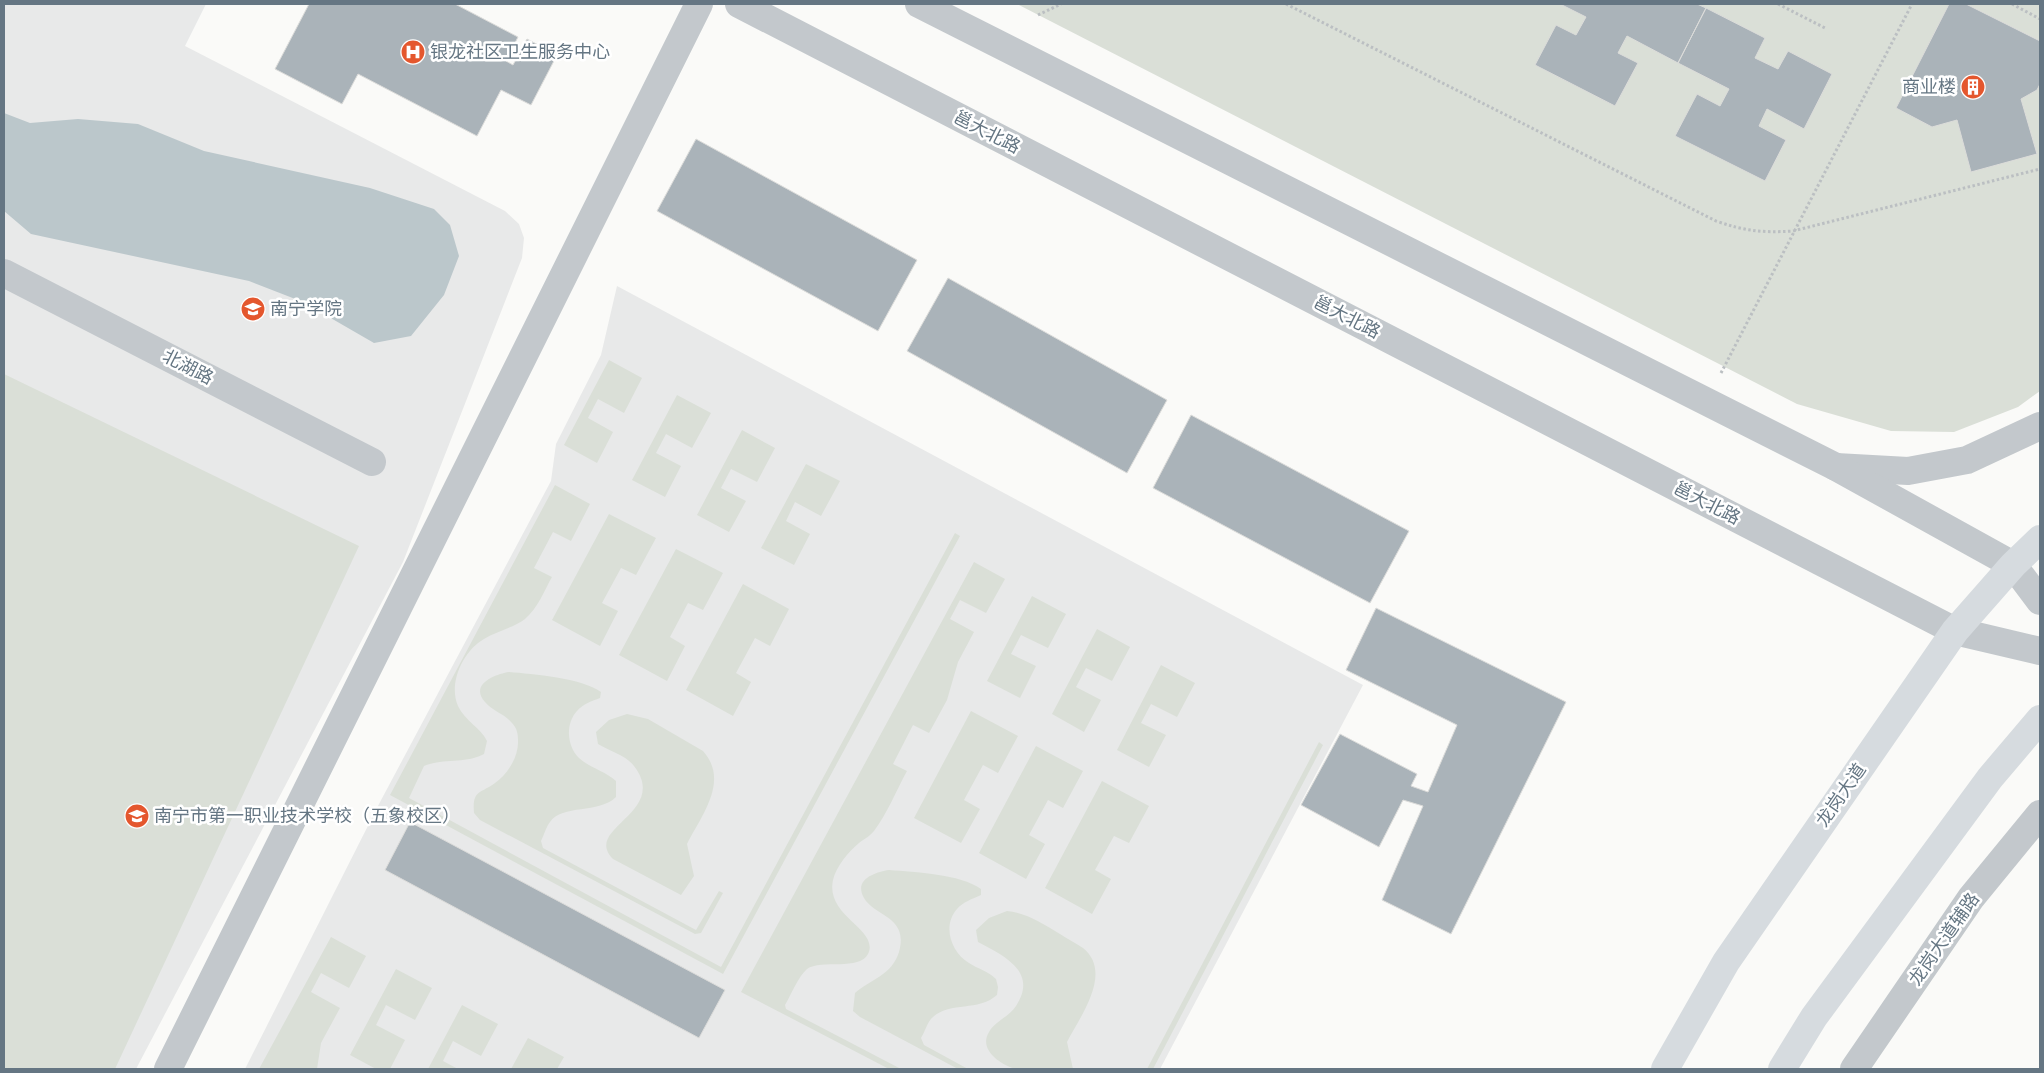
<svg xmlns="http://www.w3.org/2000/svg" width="2044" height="1073" font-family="'IBM Plex Sans','Noto Sans SC',sans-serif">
	<rect width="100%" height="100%" fill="#fafaf8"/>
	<path fill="#e8e9e9" d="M4 4H206L185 46 505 211 519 224 524 238 522 258 403 562 136 1069H4Z
		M617 286 1363 685 1160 1069H245L379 804 551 481 556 444 601 355Z"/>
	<path fill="#dadfd7" d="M1017 4H2040V391L2018 407 1954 432 1891 431 1797 404Z
		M609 360 642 378 624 413 598 399 588 418 613 432 597 463 564 445Z
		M4 374 359 546 115 1069H4Z
		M677 395 711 413 692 448 666 434 656 453 681 466 665 497 632 480Z
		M742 430 775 448 757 482 731 469 721 488 746 501 729 532 697 515Z
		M806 464 840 481 821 516 795 502 786 521 810 534 794 565 761 548Z
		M555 485 590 504 571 541 553 532 534 568 552 577C544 591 538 608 525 619 513 628 497 631 484 639 463 651 448 683 458 706 465 721 480 727 487 741L484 754C466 764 443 758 424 766L409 798 721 967 955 533 960 536 723 974 390 795Z
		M609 514 656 538 636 575 621 568 602 603 618 611 600 646 552 620Z
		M676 549 723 573 703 610 688 603 670 637 685 646 667 681 619 655Z
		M974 562 1005 579 986 613 960 600 950 619 974 632 958 662 947 700 929 733 913 725 893 764 907 771C896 791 887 814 874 831 869 837 864 839 859 843 848 852 836 867 833 880 825 917 880 929 868 954 860 971 821 959 807 969 798 977 791 995 785 1005L786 1009 901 1069H889L741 992Z
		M743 584 789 609 770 646 755 638 736 673 751 682 733 716 686 690Z
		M1032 596 1066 614 1048 648 1021 635 1011 654 1036 666 1020 698 987 681Z
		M1097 629 1130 647 1112 681 1086 668 1076 687 1101 700 1084 732 1052 714Z
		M1161 665 1195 683 1177 717 1151 704 1141 723 1166 735 1149 767 1117 750Z
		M509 672C533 674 582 678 601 692L600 698C592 701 583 704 577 711 565 724 567 746 579 758 590 768 605 771 616 781V797C599 814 562 804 550 822 546 827 544 835 541 841L543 848 696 930 719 891 723 893 701 933 695 934 480 820 474 813C472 790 480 794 495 783 508 774 519 756 518 740 518 734 517 728 512 723 505 714 492 711 485 702 469 684 496 674 509 672Z
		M971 711 1018 736 998 773 983 765 964 800 980 809 961 843 914 818Z
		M627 714 648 719 703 751C730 781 701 816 687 844L694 876 681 895 613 859C582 828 670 813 634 766 626 755 609 751 598 744L596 732 609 720Z
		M1319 742 1323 745 1153 1069H1147Z
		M1036 746 1083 771 1063 808 1048 800 1029 835 1045 844 1026 879 979 853Z
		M1102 781 1149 806 1129 843 1114 836 1095 870 1111 879 1092 914 1045 888Z
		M889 870C915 872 960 874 981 889V895C972 899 963 902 957 909 942 926 951 952 969 963 978 969 988 971 996 979L998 987 997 995C978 1012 951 1001 933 1017 927 1022 925 1032 921 1038L924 1045 968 1069H958L860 1017 853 1011 855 993C871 979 892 975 899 952 909 916 875 917 864 898 853 879 876 872 889 870Z
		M1007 911C1027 913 1043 924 1060 934 1067 939 1076 943 1083 948 1114 973 1079 1018 1067 1042L1073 1069C1058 1069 1030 1073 1016 1069 1001 1065 978 1050 989 1032 995 1021 1009 1017 1016 1006 1039 971 1002 955 978 942L976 930 989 918Z
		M331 937 366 956 349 988 321 973 311 992 340 1008 321 1043 317 1069H259Z
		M396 969 432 988 415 1020 386 1005 376 1025 405 1040 390 1069H376L350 1055Z
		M462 1005 498 1024 481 1056 453 1041 443 1061 458 1069H428Z
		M528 1038 564 1057 557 1069H511Z"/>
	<path fill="#bbc7cb" d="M4 113 30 123 78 119 138 124 204 151 370 188 434 209 450 225 459 256 444 295 411 336 374 343 303 302 249 281 31 234 4 211Z"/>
	<path fill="#aab3b9" stroke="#dcdcda" d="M309 4H455L518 37 506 61 513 65 527 39 557 55 531 105 501 90 477 136 358 74 342 104 275 69Z
		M1560 4H1697L1706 8 1678 63 1627 36 1618 53 1638 63 1615 106 1535 65 1556 25 1576 35 1586 17Z
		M1949 4H1966L2040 41V84L2037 90 2021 99 2037 154 1971 172 1957 120 1932 127 1896 108Z
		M1706 8 1765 38 1755 58 1778 69 1788 51 1832 74 1804 129 1767 109 1759 126 1786 140 1765 181 1675 136 1697 94 1720 106 1729 89 1678 63Z
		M696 139 917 260 878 331 657 211Z
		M948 278 1167 400 1127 473 907 351Z
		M1191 415 1409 531 1370 603 1153 488Z
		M1376 608 1566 702 1451 934 1382 900 1423 806 1403 800 1379 847 1301 805 1340 734 1417 774 1411 786 1428 792 1457 725 1346 670Z
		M410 822 725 990 699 1038 385 870Z"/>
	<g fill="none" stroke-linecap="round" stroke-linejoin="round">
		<path stroke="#bbbfc2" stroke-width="3" stroke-dasharray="2.5 2.5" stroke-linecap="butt" d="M1286 4 1716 221C1744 231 1763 233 1793 231L2040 169
			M1778 4 1827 29
			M2012 4 2040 19
			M1038 15 1061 4
			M1721 373 1912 4"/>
		<path stroke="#c3c8cc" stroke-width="28" d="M4 273 372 462
			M1836 467 1908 471 1967 460 2040 426
			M168 1069 699 4
			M1854 1069 1971 898 2040 814"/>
		<path stroke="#c3c8cc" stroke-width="28" d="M739 4 1955 631 2040 651
			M919 4 1836 467 2013 565 2040 601"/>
		<path stroke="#d6dbdf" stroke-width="28" d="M1665 1069 1726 962 1955 631 2013 565 2040 539
			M1782 1069 1814 1017 1990 778 2040 719"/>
	</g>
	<defs>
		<symbol id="hospital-disc" viewBox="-11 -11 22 22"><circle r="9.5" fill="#e4572e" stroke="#fff"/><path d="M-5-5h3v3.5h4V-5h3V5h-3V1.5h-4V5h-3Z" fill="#fff"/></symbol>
		<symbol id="building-disc" viewBox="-11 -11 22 22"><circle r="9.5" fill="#e4572e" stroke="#fff"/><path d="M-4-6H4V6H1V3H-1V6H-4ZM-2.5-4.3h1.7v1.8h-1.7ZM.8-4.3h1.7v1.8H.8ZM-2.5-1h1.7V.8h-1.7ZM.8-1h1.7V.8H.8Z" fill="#fff"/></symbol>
		<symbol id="university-disc" viewBox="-11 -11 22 22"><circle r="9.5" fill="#e4572e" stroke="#fff"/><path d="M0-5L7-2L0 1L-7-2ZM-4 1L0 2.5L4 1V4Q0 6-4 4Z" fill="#fff"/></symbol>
		<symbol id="school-disc" viewBox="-11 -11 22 22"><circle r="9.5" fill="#e4572e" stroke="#fff"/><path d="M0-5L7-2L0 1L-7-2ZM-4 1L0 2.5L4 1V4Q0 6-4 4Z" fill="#fff"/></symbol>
	</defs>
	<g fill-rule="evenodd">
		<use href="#hospital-disc" x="399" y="38" width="28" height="28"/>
		<use href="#building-disc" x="1959" y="73" width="28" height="28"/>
		<use href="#university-disc" x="239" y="295" width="28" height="28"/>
		<use href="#school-disc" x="123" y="802" width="28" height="28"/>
	</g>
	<g text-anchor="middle" stroke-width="5" stroke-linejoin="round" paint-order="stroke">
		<g font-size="18" fill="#657683" stroke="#fff" text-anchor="start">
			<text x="430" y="58">银龙社区卫生服务中心</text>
			<text x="1956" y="93" text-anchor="end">商业楼</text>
			<text x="270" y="315">南宁学院</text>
			<text x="154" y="822">南宁市第一职业技术学校（五象校区）</text>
		</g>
		<g font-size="18" fill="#657683" stroke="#fff">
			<text transform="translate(987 132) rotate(27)" y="6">邕大北路</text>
			<text transform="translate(1347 317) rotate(27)" y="6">邕大北路</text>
			<text transform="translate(188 367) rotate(27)" y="6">北湖路</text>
			<text transform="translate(1707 503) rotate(27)" y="6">邕大北路</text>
			<text transform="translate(1841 795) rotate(-55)" y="6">龙岗大道</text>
			<text transform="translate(1944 939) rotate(-55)" y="6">龙岗大道辅路</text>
		</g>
	</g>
	<rect width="2044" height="1073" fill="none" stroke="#657683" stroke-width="10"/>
</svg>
